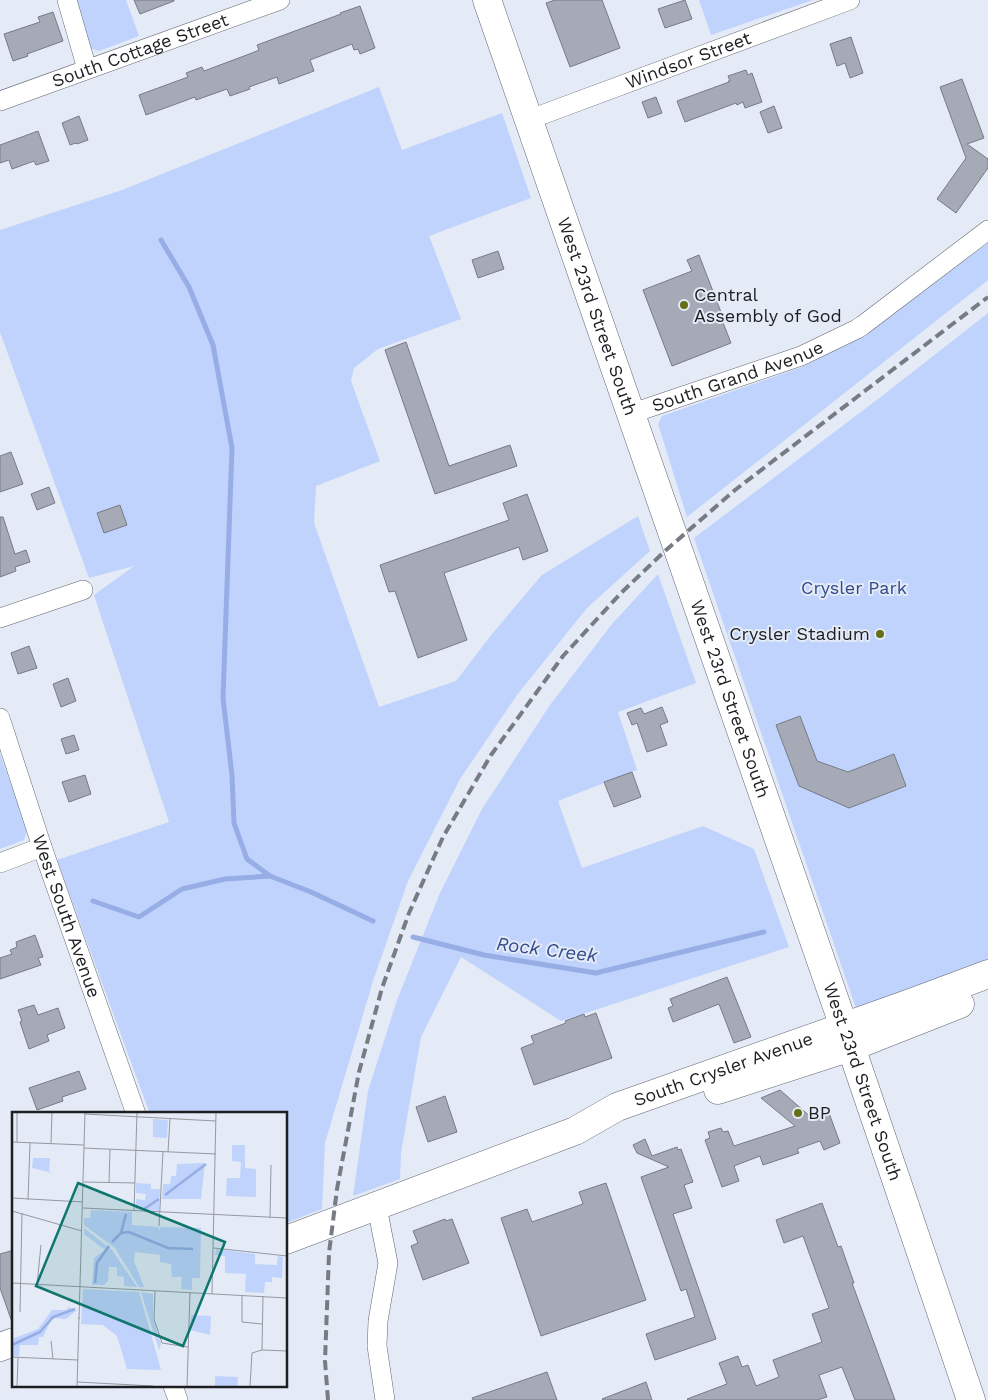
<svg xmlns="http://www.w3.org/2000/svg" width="988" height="1400" font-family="'Work Sans',sans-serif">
	<rect width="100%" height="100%" fill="#e4eaf6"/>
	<path fill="#c0d3fc" d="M76 0H126L139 36 99 51 90 48Z
		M699 0H813L711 35Z
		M379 87 402 150 502 113 531 198 429 236 461 319 378 349 354 368 351 381 380 461 316 486 314 523 379 707 456 681 492 634 542 575 638 516 650 551 587 608 517 695 460 779 408 881 373 981 325 1143 322 1209 286 1223V1114H150L57 860 169 822 94 595 134 566 89 578 0 332V230L122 190Z
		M988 243V280L687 517 658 424 662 416 802 367 857 339Z
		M988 313V961L856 1008 694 538 882 396Z
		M658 574 696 683 618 712 637 770 558 801 582 868 703 826 754 849 789 947 561 1021 461 957 421 1037 401 1153 400 1179 353 1196 368 1091 397 1000 440 893 482 809 550 705 612 624Z
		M0 754 27 830 24 840 0 849Z"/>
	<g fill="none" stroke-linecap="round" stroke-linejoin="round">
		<path stroke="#96ade5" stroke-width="5" d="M161 240 189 287 213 345 232 448 223 698 232 775 234 823 247 859 270 876 311 892 373 921
			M93 901 139 917 182 889 225 879 270 876
			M413 937 484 955 596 973 764 932"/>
	</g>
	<path fill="#a5aab6" stroke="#767b86" d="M134 0H174V1L140 14Z
		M555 0H602L620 48 570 67 546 3Z
		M685 0 692 19 665 28 658 9Z
		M360 6 375 48 360 54 358 49 354 50 352 44 310 60 314 71 279 84 277 77 249 87 250 89 230 96 227 89 196 100 195 97 146 115 139 95 188 77 186 73 202 67 204 71 252 53 259 50 257 45 341 14 340 13Z
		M53 12 63 41 27 54 28 56 13 61 4 34 40 22 38 17Z
		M851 37 863 73 850 78 845 63 837 66 830 44Z
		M746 70 748 75 752 73 762 102 745 108 743 102 737 105 736 103 685 122 677 101 729 82 728 81H730L728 76Z
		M962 79 984 138 967 144 988 159V168L956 213 937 199 966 158 940 87Z
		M656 97 662 113 648 118 642 102Z
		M774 106 782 128 768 133 760 112Z
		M79 116 88 140 77 144 76 143 70 145 62 123Z
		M38 131 49 161 36 165 34 161 12 169 9 160 0 163V145Z
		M498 251 504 269 478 278 472 260Z
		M699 255 724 320H722L731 343 672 366 643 290 692 271 687 260Z
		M406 342 449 466 510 445 517 466 435 494 385 350Z
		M11 452 23 484 0 492V456Z
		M49 487 55 503 37 510 31 494Z
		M527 494 548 551 523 560 519 547 444 573 467 640 418 658 395 591 389 592 380 565 509 520 503 503Z
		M120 505 127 525 104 533 97 513Z
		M0 517H3L15 554 26 550 30 562 15 567 16 571 0 577Z
		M29 646 37 668 18 674 11 653Z
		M68 678 76 701 61 707 53 684Z
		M662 707 668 722 660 725 667 745 647 752 637 723 632 725 627 713 641 708 644 714Z
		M800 716 817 761 848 772 894 754 906 786 849 808 799 786 776 725Z
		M74 735 79 750 66 754 61 739Z
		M632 772 641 797 614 807 604 782Z
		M85 775 91 794 69 802 62 782Z
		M35 935 43 957 38 958 41 965 0 979V958L12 954 10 950 17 947 16 942Z
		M727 977 751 1037 734 1043 719 1004 673 1022 668 1008 673 1006 670 999Z
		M34 1005 38 1015 58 1008 65 1028 47 1035 49 1041 29 1049 20 1022 22 1021 18 1010Z
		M596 1013 612 1058 534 1085 521 1048 534 1043 531 1036 566 1023 565 1021 584 1014 585 1017Z
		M79 1071 86 1089 62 1097 63 1101 37 1110 29 1088Z
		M780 1090 813 1119 829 1113 840 1143 824 1150 820 1141 797 1149 799 1153 763 1165 760 1156 734 1166 739 1181 722 1187 705 1140 710 1138 708 1132 721 1128 723 1132 728 1131 734 1146 795 1126 761 1098Z
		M445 1096 457 1132 428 1142 416 1107Z
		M645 1139 652 1156 677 1147 678 1150 681 1149 693 1182 684 1185 692 1208 673 1214 716 1339 655 1360 646 1334 695 1317 686 1289 681 1291 641 1177 669 1167 637 1153 633 1145Z
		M606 1183 646 1300 541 1336 501 1218 527 1209 532 1222 583 1204 579 1192Z
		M822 1203 838 1247 841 1246 854 1283H852L895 1400H855L842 1367 819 1375 827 1397 817 1400H688L687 1399 727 1384 719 1363 738 1356 742 1367 748 1365 756 1386 779 1377 773 1360 822 1342 812 1314 829 1308 803 1236 784 1243 776 1220Z
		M445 1219 446 1221 452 1219 469 1263 423 1280 411 1246 418 1243 413 1231Z
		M14 1250V1321L12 1322 0 1288V1254Z
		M547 1372 557 1400H473L472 1398Z
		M646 1382 652 1400H603L602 1399Z"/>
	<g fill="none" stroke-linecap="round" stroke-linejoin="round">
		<defs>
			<g id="minor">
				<path d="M67 0 87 69"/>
				<path id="s1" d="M0 101 280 0"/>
				<path id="s2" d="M528 120 850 0"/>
				<path id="s3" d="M630 414 801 356 857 329 863 325 988 230"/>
				<path d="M0 618 83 590"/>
				<path id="s4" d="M0 718 42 847 136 1114"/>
				<path d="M0 863 42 847"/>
				<path d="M377 1207 388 1263 378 1321 377 1346 385 1400"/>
				<path d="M173 1386 178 1400"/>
			</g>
			<g id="secondary">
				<path d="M718 1090 851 1047 960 1004"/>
				<path id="s5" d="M286 1240 575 1131 617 1107 908 1004 988 974"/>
				<path d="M0 1347 14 1342"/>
			</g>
			<g id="primary">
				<path id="s6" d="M487 0 851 1047 971 1400"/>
			</g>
		</defs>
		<use href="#minor" stroke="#616570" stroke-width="20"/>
		<use href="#secondary" stroke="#616570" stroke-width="29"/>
		<use href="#primary" stroke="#616570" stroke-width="29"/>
		<use href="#minor" stroke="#fff" stroke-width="19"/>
		<use href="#secondary" stroke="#fff" stroke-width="28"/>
		<use href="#primary" stroke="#fff" stroke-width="28"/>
		<path stroke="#777b83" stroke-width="4" stroke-dasharray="10 5" stroke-linecap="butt" d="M328 1400 325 1361 329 1253 337 1189 359 1072 382 988 409 913 443 837 491 755 563 656 621 593 665 551 735 490 988 297"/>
	</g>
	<g fill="#646f17" stroke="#e4eaf6" stroke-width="2">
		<circle cx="684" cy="305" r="5"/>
		<circle cx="880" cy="634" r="5"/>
		<circle cx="798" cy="1113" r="5"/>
	</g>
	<g text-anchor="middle" stroke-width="4" stroke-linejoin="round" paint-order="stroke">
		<g font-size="18" fill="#1c1e22" stroke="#e4eaf6">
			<text dy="6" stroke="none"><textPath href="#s1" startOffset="149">South Cottage Street</textPath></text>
			<text dy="6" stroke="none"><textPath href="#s2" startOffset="171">Windsor Street</textPath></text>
			<text dy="6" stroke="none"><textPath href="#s6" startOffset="335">West 23rd Street South</textPath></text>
			<text dy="6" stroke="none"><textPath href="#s3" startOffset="114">South Grand Avenue</textPath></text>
			<text dy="6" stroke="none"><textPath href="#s6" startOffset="740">West 23rd Street South</textPath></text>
			<text dy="6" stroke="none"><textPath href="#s4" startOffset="209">West South Avenue</textPath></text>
			<text dy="6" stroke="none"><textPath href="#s5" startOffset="470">South Crysler Avenue</textPath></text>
			<text dy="6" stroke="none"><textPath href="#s6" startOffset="1145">West 23rd Street South</textPath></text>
		</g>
		<g font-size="18" fill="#1c1e22" stroke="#e4eaf6" text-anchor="start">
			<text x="694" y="301">Central<tspan x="694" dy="21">Assembly of God</tspan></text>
			<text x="870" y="640" text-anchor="end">Crysler Stadium</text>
			<text x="808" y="1119">BP</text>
		</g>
		<g font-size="18" fill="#314a8c" stroke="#e4eaf6">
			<text x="854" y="594">Crysler Park</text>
		</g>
		<g font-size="19" font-style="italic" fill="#344c90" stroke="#e4eaf6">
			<text transform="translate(547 949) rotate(7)" y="7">Rock Creek</text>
		</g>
	</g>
	<g transform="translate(12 1112)">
		<rect width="275" height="275" fill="#e4eaf6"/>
		<path d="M141 7 156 8 155 26 141 25ZM220 33H233V56L244 57V85L214 84 215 66H228L229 50 220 49ZM21 46H38L37 59 41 61 20 56ZM193 51 189 87H150L151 72H158L159 64H164L165 52ZM124 71 139 72V77H148L147 99 124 97V87L133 88 134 82 124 81ZM79 98 120 100V113L146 115 148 119V115L189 116 188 166H180V178L169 177 170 165H160L159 152 148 150V143L123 140 122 149 132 175H127L103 136 72 113V106H78ZM72 116 100 138 125 175 112 174V165L105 164V155H97L96 169 92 173H80L82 146 93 138 72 122ZM204 137 243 142V152L265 153 266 144 271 145 270 166 260 165V170H253L252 181 233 180 234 162 213 161V144L203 143ZM71 177 127 180 149 258 115 257 105 224 91 213 69 212ZM129 180 141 182V206L149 232 147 238ZM56 195 65 198 54 207 43 206 38 210 31 225H27L26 233H8L7 244H0V227L26 217 40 198H55ZM179 203 199 204 198 223 178 218ZM203 264 226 265 225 275H203Z" fill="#c0d3fc"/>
		<path fill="none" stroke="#96ade5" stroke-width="2.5" d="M153 83 194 52M132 97 147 87M109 121 117 120 156 136 181 137M100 130 109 121 114 102M83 171 85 151 97 134M0 233 28 220 41 205 63 197"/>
		<path fill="none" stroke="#9498a1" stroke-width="1" d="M73 2 204 9M0 30 72 33M5 30V0M39 31 40 0M72 36 204 42M156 40 158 6M72 70 123 71M97 71 98 37M0 86 71 90M16 88 18 31M71 96 275 106M0 99 70 119M122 99 125 0M258 106 259 53M147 114 151 40M202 136 275 144M0 171 275 186M25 173 29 133M143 179 142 207 150 231 176 235M200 182 204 0M230 183V210L250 212M8 200 10 101M67 207 73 0M39 229 41 247M250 238 251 184M0 245 66 248M65 270 141 274M238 274 240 241 250 238 275 239M5 275 6 246M65 275 67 205M175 275 178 180"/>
		<path fill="#0f766e" fill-opacity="0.15" stroke="#0f766e" stroke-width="2.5" d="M66 71 213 130 171 234 24 174Z"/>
		<rect width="275" height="275" fill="none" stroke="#1c1e22" stroke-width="2.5"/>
	</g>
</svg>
